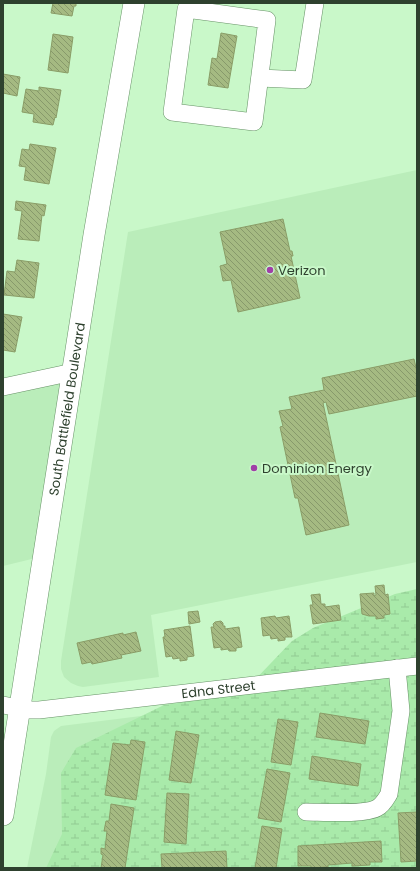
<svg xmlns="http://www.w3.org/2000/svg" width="420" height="871" font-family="Poppins,sans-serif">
	<defs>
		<pattern id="wetland-marsh" width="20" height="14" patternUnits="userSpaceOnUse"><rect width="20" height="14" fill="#a9eaaa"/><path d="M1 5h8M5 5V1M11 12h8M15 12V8" fill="none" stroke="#92ca93"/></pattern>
		<pattern id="building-back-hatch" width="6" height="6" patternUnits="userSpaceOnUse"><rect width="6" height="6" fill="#a5ba82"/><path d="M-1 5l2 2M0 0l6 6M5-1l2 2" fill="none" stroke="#87996b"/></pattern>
	</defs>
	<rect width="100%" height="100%" fill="#c9f8c9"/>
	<path fill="#baedba" d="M417 170V562L151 615 159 677 83 687 78 686 71 683 64 677 61 669V661L128 232Z
		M73 372 44 556 3 566V387Z
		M165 713 140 868H27L46 774 51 737 54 731 61 726Z"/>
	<path fill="url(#wetland-marsh)" d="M417 589V868H46L62 834 61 773 76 748 164 705 219 697 251 684 292 641 313 628 395 594Z"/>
	<path fill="url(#building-back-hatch)" stroke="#8a9d67" d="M53 3H76V6H74L72 16 51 13Z
		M221 33 237 36 228 88 208 85 212 58 217 59Z
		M53 34 73 37 68 73 48 70Z
		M3 74 20 77 17 96 3 93Z
		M39 87 61 90 56 118 55 117 53 125 33 122 34 114 22 112 26 89 39 91Z
		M30 144 56 148 49 184 24 180 26 167 19 166 22 149 29 150Z
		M16 201 46 205 44 216 42 215 39 241 18 239 22 211 15 210Z
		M283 219 290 251H292L293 256H291L300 298 238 312 231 280 223 281 220 266 227 264 220 232Z
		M17 260 39 263 34 298 4 295 7 271 15 272Z
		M3 314 22 317 15 352 3 350Z
		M414 359 417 372V396L329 414 326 402 323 403 349 525 306 535 298 498H295L280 427 283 426 279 411 292 409 289 397 324 390 322 378Z
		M384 585 385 595 388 594 390 614 384 615V618L376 619V616H369L362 614 360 594 374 593V596L376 595 375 586Z
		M320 594 321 604H325V607L339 605 341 620 313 624 310 605H313L311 595Z
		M198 611 200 622 189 624 188 612Z
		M275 616 276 618 289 616 292 637H285V640L278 641V638L271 639 270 635 263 636 261 618Z
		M221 621 223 623V626H225V629L239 627 242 647 236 648V651H229L228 649 221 650V647L214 648 211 627H214L213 624 215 622Z
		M190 626 194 656 187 657V660L180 661V658L173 659 172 656 166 657 163 637H165L164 630Z
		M136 632 141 651 121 655 122 658 92 664 91 662 82 664 77 643 123 633V635Z
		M320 713 369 721 365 744 316 737Z
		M278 719 298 722 291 765 271 762Z
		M176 731 199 735 191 783 169 780Z
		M131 740 145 742 136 800 105 795 113 743 130 745Z
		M312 756 361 764 358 786 309 779Z
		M267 769 290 773 281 822 258 818Z
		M167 793 189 794 186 844 164 842Z
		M111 804 134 808 125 868H101L103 855 101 854V848L105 849 107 831H104L106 821H109Z
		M417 812V861L401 862 398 813Z
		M262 826 282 829 276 868H255Z
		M381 841 382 862H370V865L352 866V863L328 865V867L311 868V866H298V846Z
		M226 851 227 868H162L161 854Z"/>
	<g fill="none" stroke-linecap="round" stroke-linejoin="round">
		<defs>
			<g id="minor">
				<path d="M186 9 267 20 254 122 172 112Z"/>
				<path d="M260 78 303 80 315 3"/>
				<path d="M3 387 73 372"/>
				<path id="s1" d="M3 705 29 710H39L417 666"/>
				<path d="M306 812C321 812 365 815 377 808 383 805 386 799 389 794L401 711 397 668"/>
			</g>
			<g id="major">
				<path id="s2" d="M3 815 94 235 134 3"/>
			</g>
		</defs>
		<use href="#minor" stroke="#679267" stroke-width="18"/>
		<use href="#major" stroke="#679267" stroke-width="22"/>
		<use href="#minor" stroke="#fff" stroke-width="17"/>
		<use href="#major" stroke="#fff" stroke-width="21"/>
	</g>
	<g fill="#a03fa7" stroke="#c9f8c9" stroke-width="1.5">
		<circle cx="270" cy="270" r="4"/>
		<circle cx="254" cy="468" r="4"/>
	</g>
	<g text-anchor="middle" stroke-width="4" stroke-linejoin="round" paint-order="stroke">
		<g font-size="13" fill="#2e412e" stroke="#c9f8c9" text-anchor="start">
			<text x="278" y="275">Verizon</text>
			<text x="262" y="473">Dominion Energy</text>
		</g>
		<g font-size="13" fill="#2e412e" stroke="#c9f8c9">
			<text dy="5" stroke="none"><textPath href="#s2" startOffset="411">South Battlefield Boulevard</textPath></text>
			<text dy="5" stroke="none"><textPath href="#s1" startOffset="217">Edna Street</textPath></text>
		</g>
	</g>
	<rect width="420" height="871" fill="none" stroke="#2e412e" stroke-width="8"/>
</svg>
